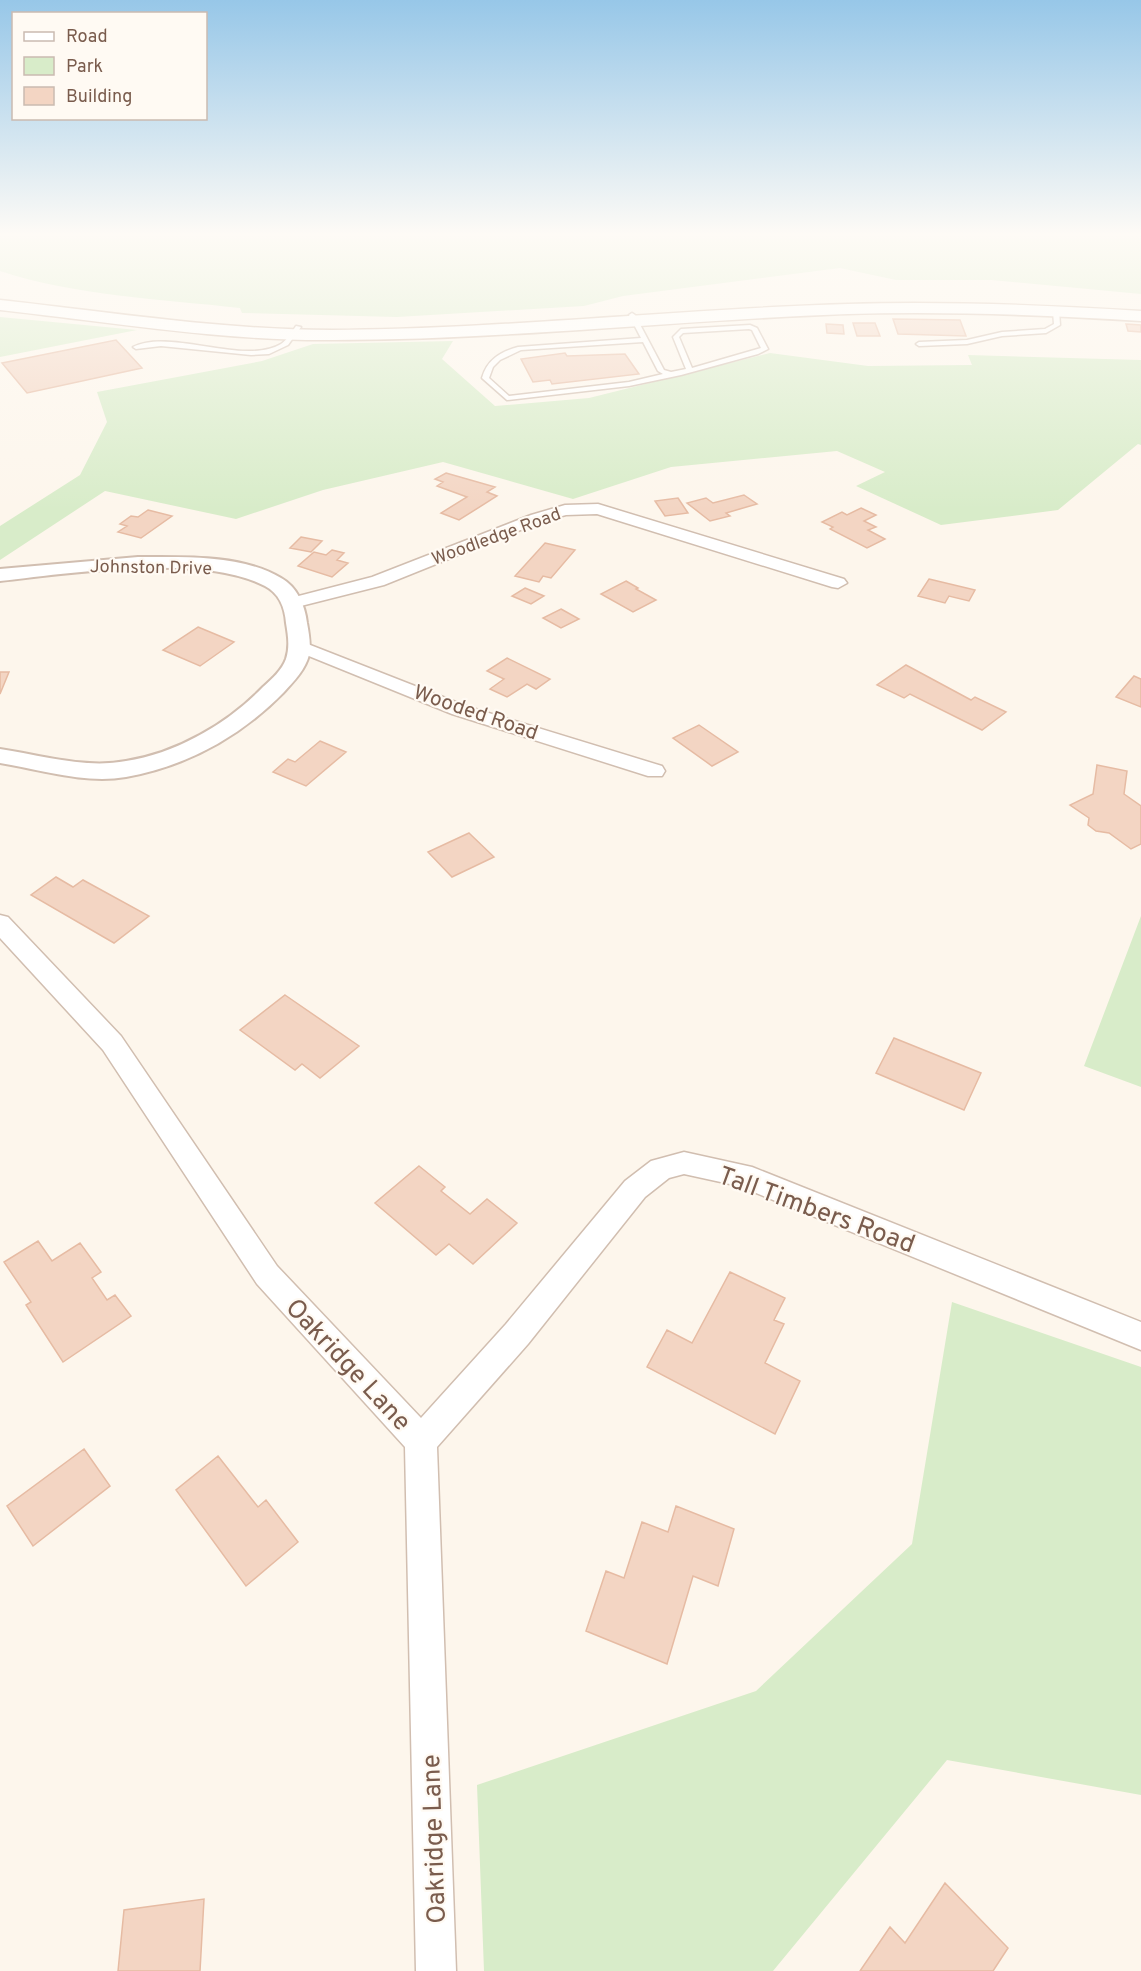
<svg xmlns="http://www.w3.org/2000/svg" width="1141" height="1971" font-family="Overpass,sans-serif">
	<rect width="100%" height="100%" fill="#fdf6ec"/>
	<path fill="#d8ecc9" d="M0 235H1141V294L991 280H896L840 268 623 296 584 306 397 317 242 313 240 308C161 299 76 296 0 271Z
		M0 317 137 330 0 357Z
		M453 341 442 359 495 406 589 398 770 353 868 366 972 365 968 355 1141 360V445L1138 444 1058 510 941 525 856 486 885 472 837 451 671 467 573 499 443 462 323 490 236 519 105 491 0 560V526L80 475 107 422 97 392 262 361 313 344Z
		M1141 916V1087L1084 1066Z
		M952 1302 1141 1367V1795L947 1760 773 1971H484L477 1785 756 1691 912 1544Z"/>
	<path fill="#f3d5c3" stroke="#e6bba3" stroke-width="1.5" d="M893 319 960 320 966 336 898 334Z
		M853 323H875L880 336H857Z
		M826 324 843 325 844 334 827 333Z
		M1126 324 1141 325V332L1128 331Z
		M116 340 142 368 27 393 2 363Z
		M565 353 567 356 625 354 639 374 552 384 550 380 533 382 521 359Z
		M446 473 495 487 487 492 497 496 459 520 441 513 467 497 437 486 443 482 435 479Z
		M744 495 757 504 726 513 730 516 710 521 687 503 706 498 713 503Z
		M678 498 688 513 665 516 655 501Z
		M861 508 876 515 864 521 876 527 868 530 885 539 867 548 830 529 833 527 822 522 842 512 847 515Z
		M148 510 172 516 141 538 118 532 127 526 120 524 131 516 138 517Z
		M301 537 322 541 311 552 290 548Z
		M545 543 575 550 551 578 543 576 539 582 515 576Z
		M332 550 344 553 337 560 348 563 332 577 298 566 314 552 326 555Z
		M929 579 975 590 969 601 949 596 945 603 918 596Z
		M626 581 638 588 636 589 656 600 633 612 601 594Z
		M525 588 544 596 531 604 512 596Z
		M561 609 579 619 561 628 543 618Z
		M198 627 234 642 200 666 163 650Z
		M507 658 550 679 536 689 527 684 507 697 490 689 504 679 487 671Z
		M906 665 971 700 975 697 1006 712 982 730 910 694 904 698 877 685Z
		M0 672H9L0 694Z
		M1134 676 1141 679V707L1116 697Z
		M699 725 738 752 712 766 673 738Z
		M320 741 346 752 306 786 273 772 288 759 295 762Z
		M1097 765 1127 771 1124 794 1141 806V844L1131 849 1109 833 1096 831 1088 825 1089 818 1070 805 1093 794Z
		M469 833 494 857 452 877 428 852Z
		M56 877 73 887 83 880 149 916 114 943 31 895Z
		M285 995 359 1046 320 1078 302 1064 295 1070 240 1030Z
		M894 1038 981 1073 964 1110 876 1073Z
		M419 1166 445 1187 441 1191 470 1214 487 1199 517 1223 473 1264 449 1244 436 1255 375 1203Z
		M38 1241 52 1261 80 1243 101 1272 92 1278 107 1300 115 1295 131 1316 63 1362 26 1305 31 1302 4 1262Z
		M730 1272 785 1298 774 1320 784 1324 765 1363 800 1381 775 1434 647 1367 667 1330 692 1343Z
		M84 1449 110 1486 33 1546 7 1506Z
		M218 1456 258 1507 266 1500 298 1542 246 1586 176 1490Z
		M676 1506 734 1529 718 1586 693 1576 667 1664 586 1631 606 1571 624 1578 642 1522 668 1532Z
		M945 1883 1008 1948 993 1971H860L890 1927 905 1943Z
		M204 1899 200 1971H118L124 1910Z"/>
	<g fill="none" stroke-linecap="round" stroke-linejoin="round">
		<defs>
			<path id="service" d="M1056 309 1059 311 1060 325 1046 333 1002 336 967 344 919 346 916 344 919 342 967 340 1002 332 1045 329 1054 324 1053 311Z
				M632 313 635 315 664 370 671 372 686 369 673 337 681 329 750 325 757 328 768 349 758 354 681 375 629 386 507 400 482 378C487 360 500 352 518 347L641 338 629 315ZM749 329 752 330 761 348 692 368 679 337 683 333ZM643 342 658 371 663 374 629 382 509 396 489 378 493 367 500 360 521 350Z
				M296 326 301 327 288 345 269 354 251 355 161 346 136 349 133 347C170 328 244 366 281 344 287 340 292 332 296 326Z"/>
			<path id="minor" d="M598 504 844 579 847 583 838 588 832 587 597 514 566 515 543 521 384 585 293 608 284 603 287 599 372 577 531 515 565 505Z
				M300 641 466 706 662 766 665 771 662 776H648L452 714 294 650 291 646Z
				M0 915 8 917 121 1036 277 1266 421 1418 506 1324 625 1181 651 1161 684 1152 752 1167 1141 1322V1350L739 1186 684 1174 669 1178 645 1197 528 1344 437 1447 456 1971H416L405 1447 257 1284 103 1050 0 938Z"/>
			<path id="tertiary" d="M138 557C183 557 241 554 281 578 297 587 305 605 307 623 309 634 311 644 309 655 305 670 294 681 284 692 241 736 187 766 126 777 85 784 41 770 0 763V749C41 755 85 769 126 761 177 753 227 724 263 687 272 679 282 670 286 659 290 647 288 635 286 623 285 608 279 593 265 586 203 553 69 573 0 581V569Z"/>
			<path id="secondary" d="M0 300C110 312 221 330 332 330 504 329 676 309 848 304 945 301 1044 305 1141 311V321C1044 315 945 311 848 314 676 320 504 340 332 340 221 341 110 322 0 310Z"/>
		</defs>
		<use href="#service" stroke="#d1beb0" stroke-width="3"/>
		<use href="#minor" stroke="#d1beb0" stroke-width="3"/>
		<use href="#tertiary" stroke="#d1beb0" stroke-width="4"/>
		<use href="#secondary" stroke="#d6c0b0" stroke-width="3"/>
		<use href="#service" fill="#fff" fill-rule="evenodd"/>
		<use href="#minor" fill="#fff" fill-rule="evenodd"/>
		<use href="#tertiary" fill="#fff" fill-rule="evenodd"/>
		<use href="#secondary" fill="#fff" fill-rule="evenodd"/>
	</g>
	<linearGradient id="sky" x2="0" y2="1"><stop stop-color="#97c7e8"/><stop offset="0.46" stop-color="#fefbf6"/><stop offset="1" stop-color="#fefbf6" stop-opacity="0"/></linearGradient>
	<rect width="1141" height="510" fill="url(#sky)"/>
	<g text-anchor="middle" stroke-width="4.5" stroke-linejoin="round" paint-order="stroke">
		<g font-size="18" fill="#7a5c4d" stroke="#fffaf3">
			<text transform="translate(496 536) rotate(-20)" y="6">Woodledge Road</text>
			<text transform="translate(151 567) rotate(1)" y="6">Johnston Drive</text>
		</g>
		<g font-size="21" fill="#7a5c4d" stroke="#fffaf3">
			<text transform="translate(476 712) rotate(19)" y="7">Wooded Road</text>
		</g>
		<g font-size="26" fill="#7a5c4d" stroke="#fffaf3">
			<text transform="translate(817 1209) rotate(20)" y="9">Tall Timbers Road</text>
			<text transform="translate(349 1364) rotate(47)" y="9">Oakridge Lane</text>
			<text transform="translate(433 1839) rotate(-92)" y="9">Oakridge Lane</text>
		</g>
	</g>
	<rect x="12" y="12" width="195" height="108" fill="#fffaf3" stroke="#cabbb1" stroke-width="1.5"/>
	<rect x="24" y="32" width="30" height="9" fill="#ffffff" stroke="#cabbb1" stroke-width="1.5"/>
	<text x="66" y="42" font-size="18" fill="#7a5c4d">Road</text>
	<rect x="24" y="57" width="30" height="18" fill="#d8ecc9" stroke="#cabbb1" stroke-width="1.5"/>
	<text x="66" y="72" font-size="18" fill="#7a5c4d">Park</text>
	<rect x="24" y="87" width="30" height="18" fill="#f3d5c3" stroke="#cabbb1" stroke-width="1.5"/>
	<text x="66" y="102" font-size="18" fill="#7a5c4d">Building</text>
</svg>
